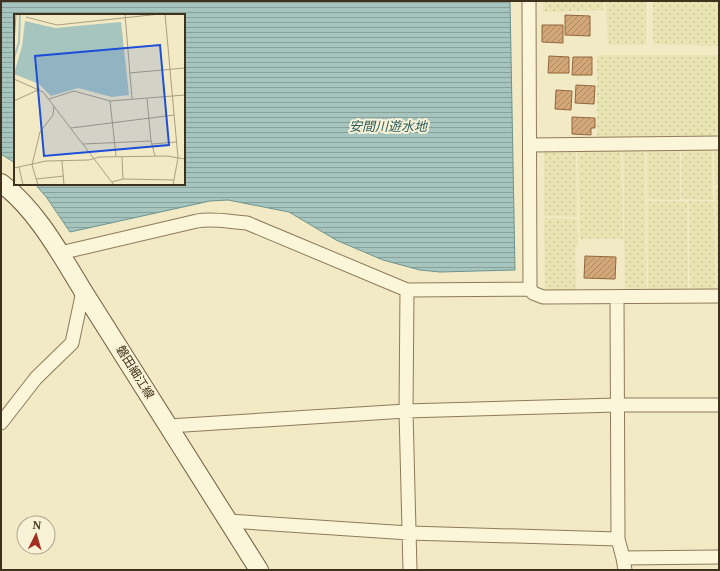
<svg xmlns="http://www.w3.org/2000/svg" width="720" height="571" font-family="'Noto Serif','Noto Sans JP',serif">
	<defs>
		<pattern id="farmland-dots" width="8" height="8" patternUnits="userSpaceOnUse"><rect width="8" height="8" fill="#e8e5b2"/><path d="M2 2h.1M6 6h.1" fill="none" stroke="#c8c599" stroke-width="1.8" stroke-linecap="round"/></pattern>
		<pattern id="water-rules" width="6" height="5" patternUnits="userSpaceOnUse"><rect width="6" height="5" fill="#a7c5bf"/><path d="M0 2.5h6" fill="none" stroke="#89a19b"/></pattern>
		<pattern id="building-hatch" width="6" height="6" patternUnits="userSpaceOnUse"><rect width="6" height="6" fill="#d3a778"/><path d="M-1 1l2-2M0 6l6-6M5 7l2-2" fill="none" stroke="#ad8962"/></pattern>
	</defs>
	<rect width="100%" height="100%" fill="#f2e9c5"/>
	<path fill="url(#farmland-dots)" d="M543 1H603L604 10 543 12Z
		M606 1H646V45H608Z
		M653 1H719V46L653 44Z
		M597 55H719V131L712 138 597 137Z
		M623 149H645L646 292H625Z
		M682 149H712L713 200 681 199Z
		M714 149H719V186H715Z
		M544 150H576L577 217 544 216Z
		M578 150H621L623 239H580Z
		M647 150H680V200L647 199Z
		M715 188H719V291H717Z
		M647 201 687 202 688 292 648 291Z
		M689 201 714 202 715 291H690Z
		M544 218 577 219 578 241 575 253 576 293H545Z"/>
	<path fill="url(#water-rules)" stroke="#6d948e" d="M1 1H510L515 270 440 272 420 270 383 260 336 240 289 212 228 200 210 201 70 232 47 198 35 184H184V15H15V163L1 154Z"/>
	<path fill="url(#building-hatch)" stroke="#90663d" d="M565 15 590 16V36L565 35Z
		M542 25H563V43L542 42Z
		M549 56 569 57V73H548Z
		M573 57H592V75H572Z
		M576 85 595 86 594 104 575 103Z
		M556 90 572 91 571 110 555 109Z
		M572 117 595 118V128H591V135L572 134Z
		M585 256 616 257 615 279 584 278Z"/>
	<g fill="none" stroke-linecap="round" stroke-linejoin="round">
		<defs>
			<path id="street" d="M529 1 530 289
				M530 145 719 143
				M60 253 197 221C213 218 230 222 247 223L407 290 530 289 533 293 543 297 719 296
				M407 290 406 411 410 570
				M617 298 618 539 623 558 625 570
				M1 423 36 378 72 343 83 291
				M169 426 406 411 617 405H719
				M228 521 409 533 618 539
				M623 558 719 557"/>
			<path id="secondary" d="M1 183C36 209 60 253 83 291L259 570"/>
		</defs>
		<use href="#street" stroke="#8f7b59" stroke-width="15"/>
		<use href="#secondary" stroke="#715c3c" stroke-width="20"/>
		<use href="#street" stroke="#fbf5da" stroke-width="13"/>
		<use href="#secondary" stroke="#fbf5da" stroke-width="18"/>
	</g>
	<g text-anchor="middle" stroke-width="4" stroke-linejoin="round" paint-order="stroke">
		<g font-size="12" fill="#3e311e" stroke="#f8f2d6">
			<text transform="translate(135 372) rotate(58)" y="4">磐田細江線</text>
		</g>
		<g font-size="13" font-style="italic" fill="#2c5d5f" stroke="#f8f2d6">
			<text x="388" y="131">安間川遊水地</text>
		</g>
	</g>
	<g transform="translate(14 14)">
		<rect width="171" height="171" fill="#f2e9c5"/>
		<path d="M11 7 41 14 107 8 115 81 98 83 64 74 37 82 25 70 0 60 8 32Z" fill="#a7c5bf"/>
		<path fill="none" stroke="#a7c5bf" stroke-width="2" d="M0 44 5 28 6 0"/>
		<path fill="none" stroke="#aa9f82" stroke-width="1" d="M111 0 118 85M151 0 164 144 159 171M12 3 43 11 146 0M0 30 2 0M115 59 171 54M0 65 29 78 100 171M35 85 60 77 96 87 171 81M133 85 137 127 141 142M0 87 26 75M96 87 102 142M57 114 160 101M69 130 137 127M138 130 162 128M108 143 109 165M48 147 50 171M5 153 9 171M0 154 32 147 75 146 85 143 153 142 171 145M22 165 50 162M98 168 109 165 160 166M24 171 18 151 26 118 39 101 40 92"/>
		<path fill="#1d4ed8" fill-opacity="0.15" stroke="#1d4ed8" stroke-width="2" d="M146 31 155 131 30 142 21 42Z"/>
		<rect width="171" height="171" fill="none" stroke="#3e311e" stroke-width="2"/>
	</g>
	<rect width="720" height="571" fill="none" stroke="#3e311e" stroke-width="4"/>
	<g transform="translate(36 535) rotate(5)"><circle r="19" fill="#f8f2d6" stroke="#aea58c"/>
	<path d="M0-3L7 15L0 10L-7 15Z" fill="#a32f24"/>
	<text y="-6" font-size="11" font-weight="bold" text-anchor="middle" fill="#3e311e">N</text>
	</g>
</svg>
